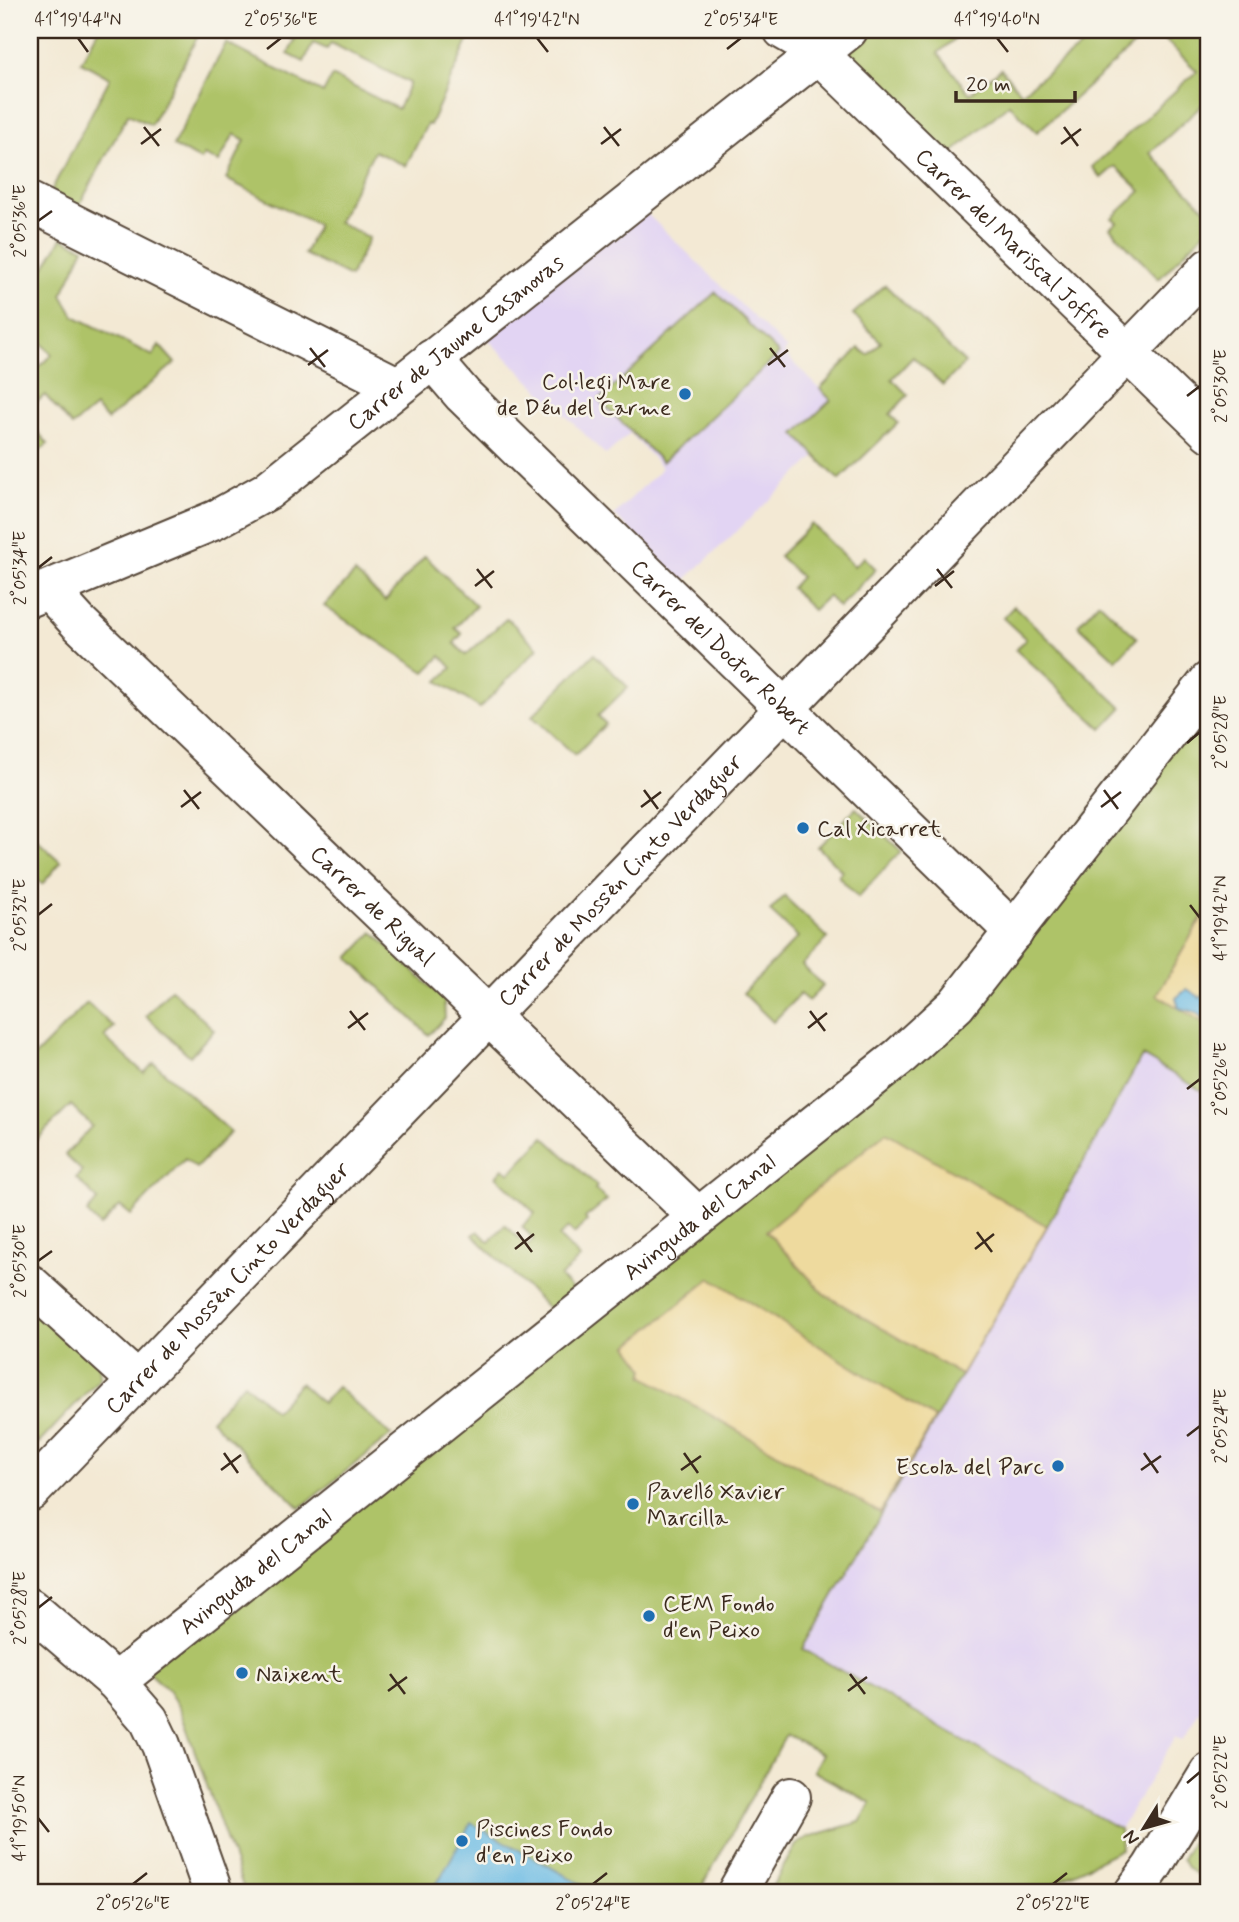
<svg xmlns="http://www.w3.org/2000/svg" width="1239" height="1922" font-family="Mynerve,sans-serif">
	<rect width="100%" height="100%" fill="#f7f3e8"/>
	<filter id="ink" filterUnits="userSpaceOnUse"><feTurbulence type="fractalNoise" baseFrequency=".0143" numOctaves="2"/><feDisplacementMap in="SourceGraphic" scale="14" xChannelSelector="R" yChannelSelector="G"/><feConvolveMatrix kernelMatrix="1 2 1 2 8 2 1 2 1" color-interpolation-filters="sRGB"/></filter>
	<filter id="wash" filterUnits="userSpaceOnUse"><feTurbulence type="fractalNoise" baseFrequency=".00686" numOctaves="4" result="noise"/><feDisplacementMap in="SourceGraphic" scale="28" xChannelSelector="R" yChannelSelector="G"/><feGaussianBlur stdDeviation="1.57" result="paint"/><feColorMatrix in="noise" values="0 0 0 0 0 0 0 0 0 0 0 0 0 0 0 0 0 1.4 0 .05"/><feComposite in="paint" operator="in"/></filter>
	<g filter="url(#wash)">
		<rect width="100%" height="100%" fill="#f3e9d4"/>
		<path fill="#e2d4f3" d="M644 211 787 349 784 353 831 400 795 434 815 457 683 582 614 515 662 468 630 433 606 455 485 337Z
			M1142 1056 1209 1095V1696L1183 1740 1176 1736 1120 1829 803 1650 1069 1188Z"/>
		<path fill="#aec367" stroke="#747642" stroke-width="2" d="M98 30H201L151 125 128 114 78 208 50 193 110 78 81 62Z
			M275 30H473L430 125 427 124 406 166 374 151 338 222 369 238 350 277 304 254 318 225 226 179 245 140 234 134 219 162 204 155 201 160 173 146 226 43 323 93 332 76 398 109 410 83 331 43 327 49 313 43 304 62 288 54 295 40Z
			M871 30H954L956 38 938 53 970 94 1001 69 1021 93 1088 41 1080 30H1151L1037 132 1009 104 950 155 845 50Z
			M1155 30H1209V99L1150 153 1209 213V227L1159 279 1110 228 1117 222 1112 218 1141 191 1115 166 1101 178 1092 167 1197 71Z
			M62 238 84 248 62 295 74 316 153 356 159 345 175 363 107 420 95 407 72 426 45 395 30 408V375L52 355 30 329V291Z
			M885 285 965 363 943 385 913 357 892 379 908 395 890 414 898 423 839 480 795 434 831 400 820 389 859 348 868 355 881 342 853 314Z
			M716 292 779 354 662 462 599 400Z
			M30 423 48 444 30 459Z
			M812 524 854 566 864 557 876 569 839 607 828 596 813 610 791 588 801 577 779 556Z
			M425 556 476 606 455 628 462 634 454 643 466 655 507 618 538 648 480 708 438 681 452 668 441 656 425 672 324 606 355 573 385 601Z
			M1099 602 1137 638 1116 660 1078 625Z
			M1014 606 1122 708 1102 729 1016 650 1026 639 1003 618Z
			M594 654 628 687 598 716 606 724 575 755 532 716Z
			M1209 657V1095L1142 1056 1069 1188 803 1649 1120 1829 1121 1849 1038 1892H769L796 1845 808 1837 860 1822 871 1803 813 1771 822 1754 786 1735 699 1892H245L180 1710 168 1690 130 1655 901 1045 1095 804Z
			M856 808 901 851 858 897 838 876 842 871 818 847Z
			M30 834 61 862 42 884 33 876 30 879Z
			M784 896 828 938 802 965 823 986 808 1001 800 994 773 1022 743 993 798 937 770 911Z
			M373 932 444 1000 445 1018 429 1035 349 958Z
			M171 989 214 1030 190 1056 146 1016Z
			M87 1003 114 1027 104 1037 144 1073 154 1063 231 1132 196 1168 185 1159 131 1215 120 1206 100 1226 87 1213 98 1200 76 1178 82 1171 65 1155 92 1126 71 1105 34 1142 30 1138V1061Z
			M544 1137 597 1186 595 1189 607 1200 585 1218 587 1221 574 1234 568 1228 559 1237 580 1258 560 1277 573 1290 549 1309 473 1235 478 1231 489 1242 505 1225 527 1246 534 1239 522 1227 535 1213 496 1176 503 1168 510 1173Z
			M30 1300 99 1361 100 1378 39 1443 30 1434Z
			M244 1383 275 1411 300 1383 322 1403 337 1387 391 1435 300 1508 211 1420Z
			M1209 1811V1881L1188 1869 1182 1859Z"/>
		<path fill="#eeda9e" stroke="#94825e" stroke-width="2" d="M1209 905V1026L1157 995Z
			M886 1132 1047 1226 961 1375 824 1294 766 1231Z
			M711 1278 935 1419 880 1513 643 1376 645 1369 628 1346Z"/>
		<path fill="#6abbe5" stroke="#527282" stroke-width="2" d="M1187 989 1200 997 1209 994V1022L1195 1012 1179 1008 1176 998Z
			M471 1823 595 1892H441L434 1889Z"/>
	</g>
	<g filter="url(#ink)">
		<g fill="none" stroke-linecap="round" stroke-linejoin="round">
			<defs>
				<g id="minor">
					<path id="s1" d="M783 30 804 42 826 61 1209 432"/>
					<path d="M30 202 397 386"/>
					<path id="s2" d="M432 359 463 395 1014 932"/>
					<path id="s3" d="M52 588 58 600 78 622 698 1217"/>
					<path id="s4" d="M30 597 215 520 267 491 848 30"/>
					<path d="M30 1284 136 1380"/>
					<path id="s5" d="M30 1492 1209 268"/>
					<path d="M30 1608 116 1682 149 1720 161 1745 213 1892"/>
					<path id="s6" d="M116 1682 899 1057 956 1005 1209 681"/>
					<path d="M737 1892 791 1797"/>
					<path d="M1134 1892 1152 1867 1209 1773"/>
				</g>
			</defs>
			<use href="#minor" stroke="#574739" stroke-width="42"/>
			<use href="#minor" stroke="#fff" stroke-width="38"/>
		</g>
	</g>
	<path fill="none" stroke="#3b2a1e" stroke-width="2.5" d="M78 38 88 52M537 38 548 52M997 38 1008 52M267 49 281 38M727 49 741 38M144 127 159 146M604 127 619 146M1064 127 1078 146M141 144 161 129M601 144 621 129M1061 144 1081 129M38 221 52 211M310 348 325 367M770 348 785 367M308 365 328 350M768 365 788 350M1187 396 1200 386M38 568 52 557M477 569 492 588M937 569 952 588M475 586 494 571M935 586 954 571M1187 743 1200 732M184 790 199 809M644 790 658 809M1104 790 1118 809M181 807 201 792M641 807 661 792M1101 807 1121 792M1190 905 1200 918M38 915 52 904M350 1011 365 1030M810 1011 825 1031M348 1028 368 1013M808 1028 827 1013M1187 1089 1200 1079M517 1232 532 1252M977 1232 992 1252M515 1249 534 1234M975 1249 994 1234M38 1261 52 1251M1187 1436 1200 1426M224 1453 238 1473M684 1453 698 1473M1144 1453 1158 1473M221 1470 241 1455M681 1470 701 1456M1141 1470 1161 1456M38 1608 52 1597M390 1674 405 1694M850 1674 865 1694M388 1691 407 1677M848 1691 867 1677M1187 1783 1200 1772M38 1818 49 1832M133 1884 147 1873M593 1884 607 1873M1053 1884 1067 1873"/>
	<g fill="#1f6fb2" stroke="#f7f3e8" stroke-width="2.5">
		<circle cx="685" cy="394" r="7"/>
		<circle cx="803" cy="828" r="7"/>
		<circle cx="1058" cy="1466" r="7"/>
		<circle cx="633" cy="1504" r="7"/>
		<circle cx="649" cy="1616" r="7"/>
		<circle cx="242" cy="1673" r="7"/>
		<circle cx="462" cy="1841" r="7"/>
	</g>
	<g text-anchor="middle" stroke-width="5" stroke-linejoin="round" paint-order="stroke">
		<g font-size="23" fill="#3b2a1e" stroke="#f7f3e8">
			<text dy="8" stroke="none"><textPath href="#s1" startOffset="315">Carrer del Mariscal Joffre</textPath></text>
			<text dy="8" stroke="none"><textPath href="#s4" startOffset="500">Carrer de Jaume Casanovas</textPath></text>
			<text dy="8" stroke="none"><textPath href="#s2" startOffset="408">Carrer del Doctor Robert</textPath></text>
			<text dy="8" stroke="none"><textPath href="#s5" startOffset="850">Carrer de Mossèn Cinto Verdaguer</textPath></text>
			<text dy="8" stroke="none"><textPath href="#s3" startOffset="452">Carrer de Rigual</textPath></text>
			<text dy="8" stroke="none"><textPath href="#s6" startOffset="746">Avinguda del Canal</textPath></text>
			<text dy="8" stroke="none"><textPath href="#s5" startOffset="284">Carrer de Mossèn Cinto Verdaguer</textPath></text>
			<text dy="8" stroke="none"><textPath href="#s6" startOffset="178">Avinguda del Canal</textPath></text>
		</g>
		<g font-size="23" fill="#3b2a1e" stroke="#f7f3e8" text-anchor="start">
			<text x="671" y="389" text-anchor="end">Col·legi Mare<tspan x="671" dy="26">de Déu del Carme</tspan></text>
			<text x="817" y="836">Cal Xicarret</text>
			<text x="1044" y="1474" text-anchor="end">Escola del Parc</text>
			<text x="647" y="1499">Pavelló Xavier<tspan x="647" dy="26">Marcilla</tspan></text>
			<text x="663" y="1611">CEM Fondo<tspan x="663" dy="26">d'en Peixo</tspan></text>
			<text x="256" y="1681">Naixent</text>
			<text x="476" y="1836">Piscines Fondo<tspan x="476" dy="26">d'en Peixo</tspan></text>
		</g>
	</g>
	<rect width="1239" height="1922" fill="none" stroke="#f7f3e8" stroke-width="77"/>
	<g transform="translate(1144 1828) rotate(233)" stroke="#f7f3e8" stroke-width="5" paint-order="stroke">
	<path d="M0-5L12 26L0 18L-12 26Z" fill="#3b2a1e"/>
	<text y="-10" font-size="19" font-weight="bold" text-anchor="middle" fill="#3b2a1e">N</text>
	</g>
	<path d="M956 91v10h119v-10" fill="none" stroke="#3b2a1e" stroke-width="3.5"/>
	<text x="966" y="91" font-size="21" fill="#3b2a1e" stroke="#f7f3e8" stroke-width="5" paint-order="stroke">20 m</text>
	<rect x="38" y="38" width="1162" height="1846" fill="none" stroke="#3b2a1e" stroke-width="2.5"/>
	<g font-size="18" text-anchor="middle" fill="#3b2a1e">
		<text x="78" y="25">41°19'44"N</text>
		<text x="281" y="25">2°05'36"E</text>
		<text x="537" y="25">41°19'42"N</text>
		<text x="741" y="25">2°05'34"E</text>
		<text x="997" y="25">41°19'40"N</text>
		<text transform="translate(19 221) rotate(-90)" y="6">2°05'36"E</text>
		<text transform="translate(1220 386) rotate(-90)" y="6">2°05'30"E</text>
		<text transform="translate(19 568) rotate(-90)" y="6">2°05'34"E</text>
		<text transform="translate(1220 732) rotate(-90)" y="6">2°05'28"E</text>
		<text transform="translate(19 915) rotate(-90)" y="6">2°05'32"E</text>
		<text transform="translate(1220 918) rotate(-90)" y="6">41°19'42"N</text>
		<text transform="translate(1220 1079) rotate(-90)" y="6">2°05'26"E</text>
		<text transform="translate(19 1261) rotate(-90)" y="6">2°05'30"E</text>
		<text transform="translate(1220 1426) rotate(-90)" y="6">2°05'24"E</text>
		<text transform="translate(19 1608) rotate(-90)" y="6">2°05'28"E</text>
		<text transform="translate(1220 1772) rotate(-90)" y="6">2°05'22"E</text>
		<text transform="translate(19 1818) rotate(-90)" y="6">41°19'50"N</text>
		<text x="133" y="1909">2°05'26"E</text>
		<text x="593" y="1909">2°05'24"E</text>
		<text x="1053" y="1909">2°05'22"E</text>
	</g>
</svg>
